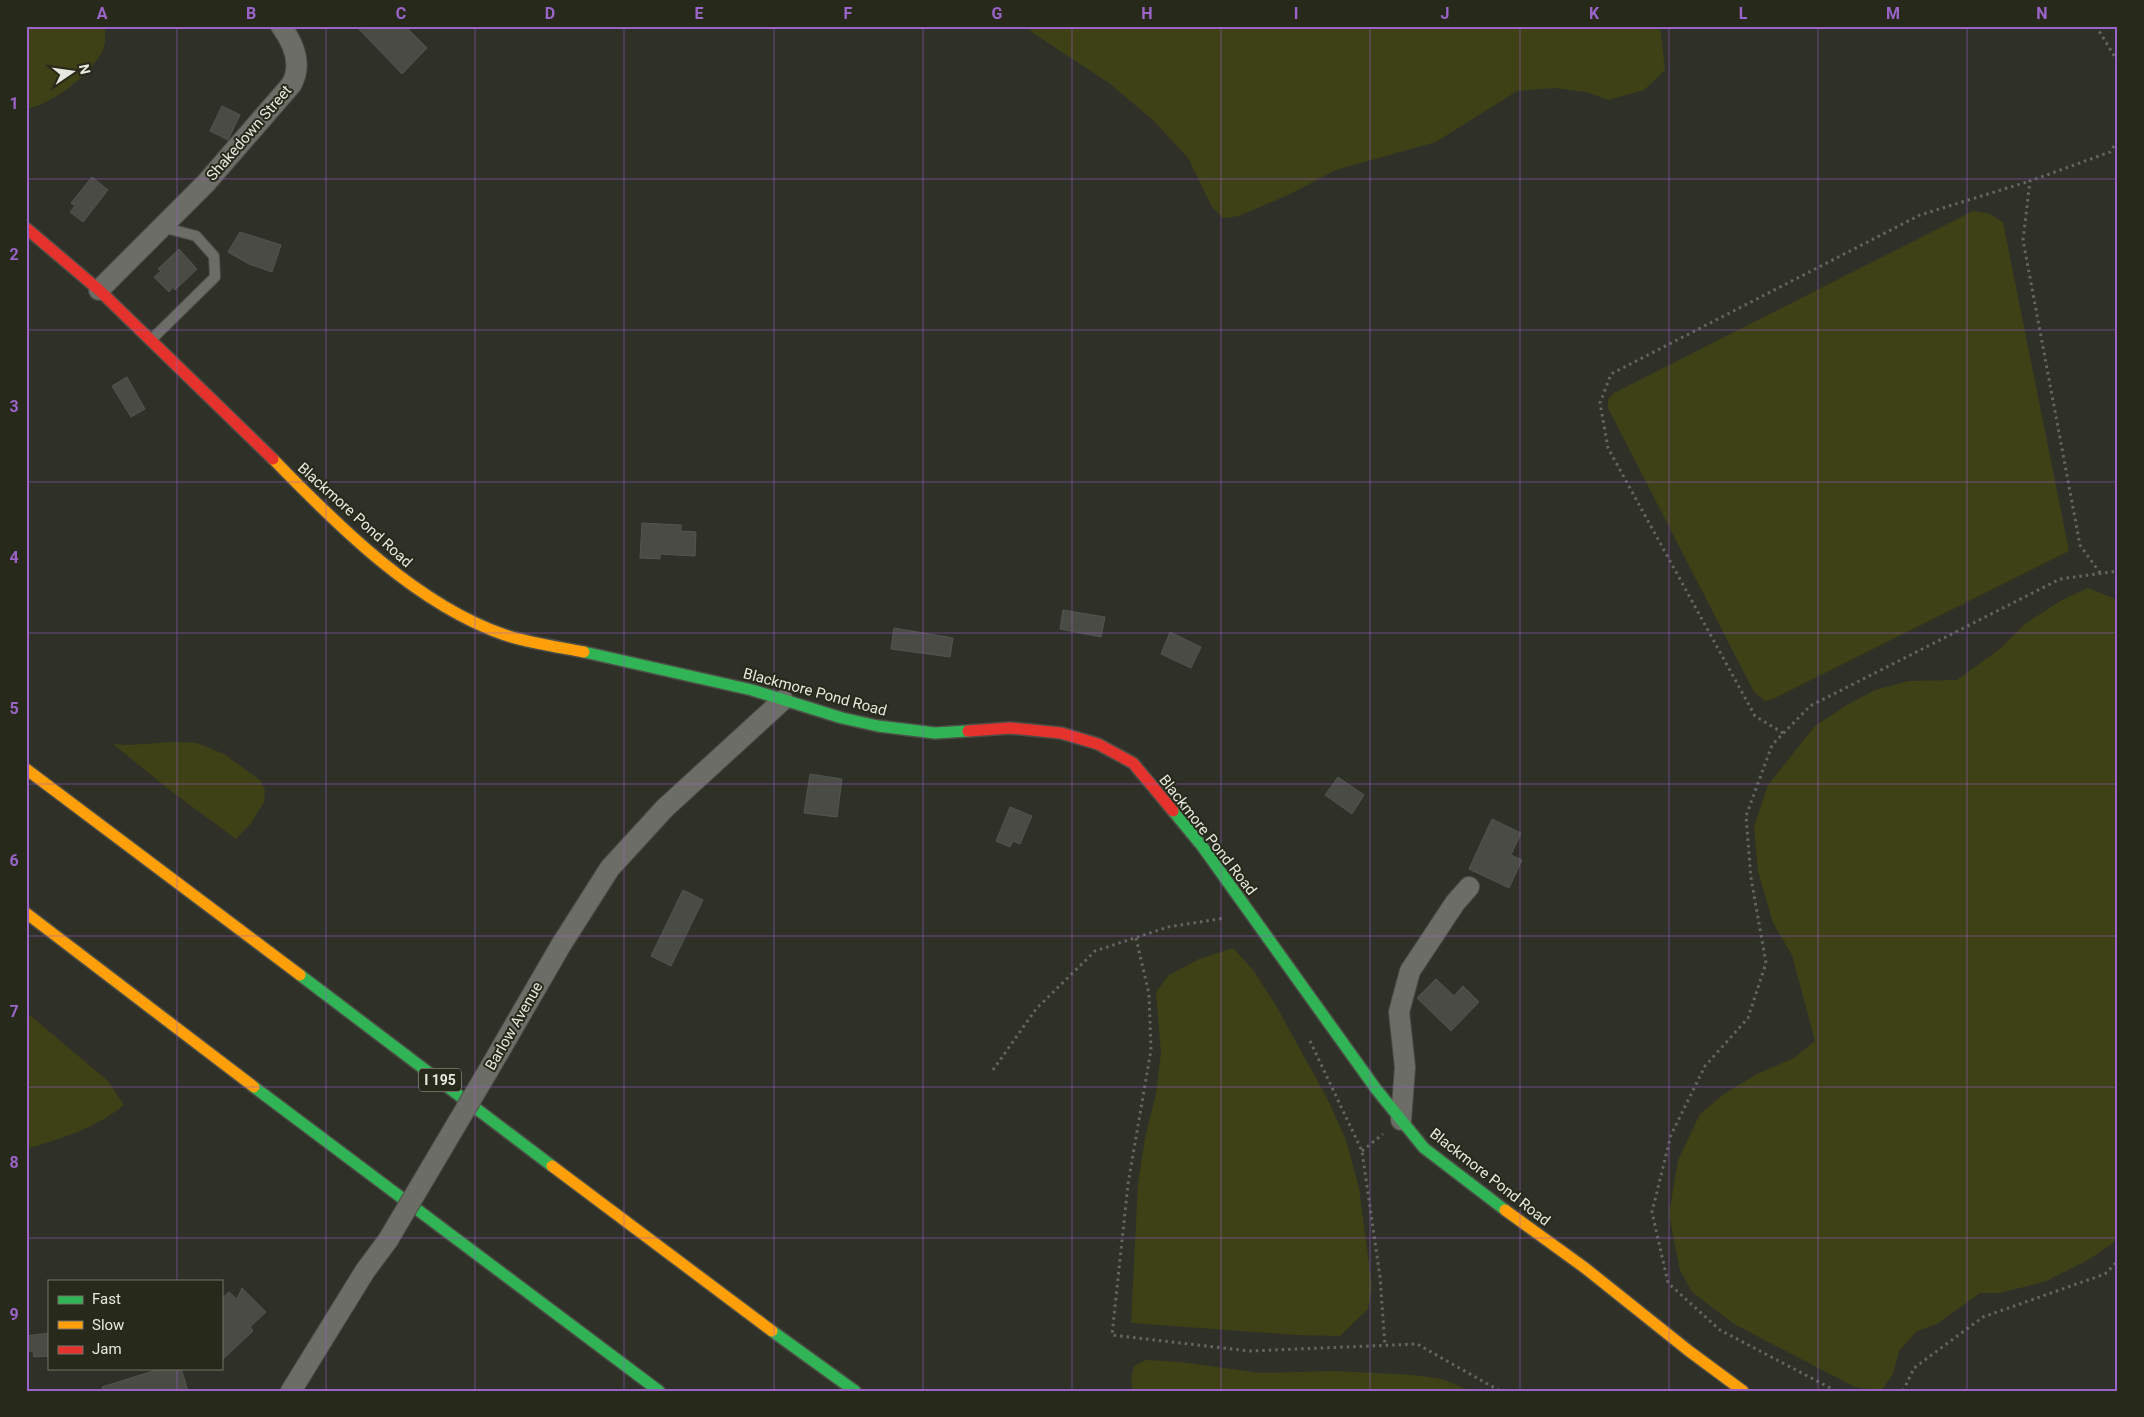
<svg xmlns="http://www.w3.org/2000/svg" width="2144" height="1417" font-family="Roboto,sans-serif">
	<rect width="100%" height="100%" fill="#2f3028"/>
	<path fill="#3e4116" d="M26 26H105C105 33 106 43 103 50 91 74 53 104 26 109Z
		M1027 26H1660L1665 70 1644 90 1608 100 1586 92 1554 88 1517 91 1436 142 1336 170 1290 194 1239 216 1223 218 1212 207 1188 158 1154 121 1109 83 1033 33Z
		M1973 211 1988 213 2003 222 2069 551 1773 699 1765 701 1754 692 1608 408V399L1614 393Z
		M2088 588 2118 600V1237L2113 1243 2088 1260 2044 1282 2000 1293H1980L1937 1324 1917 1331 1899 1351 1893 1374 1881 1391 1855 1387 1734 1324 1692 1292 1680 1270 1669 1215 1678 1160 1700 1114 1724 1094 1759 1073 1794 1058 1815 1041 1792 955 1773 923 1758 871 1754 827 1768 785 1815 726 1847 705 1875 690 1908 681 1957 680 2001 648 2026 623 2062 600Z
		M173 742 197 743 224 754 261 781 265 791 264 802 251 823 236 839 171 791 113 744 129 745Z
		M1233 948 1253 970 1275 1004 1327 1098 1346 1140 1359 1188 1372 1287 1368 1309 1340 1336 1296 1335 1131 1323 1138 1184 1145 1138 1156 1094 1161 1053 1156 992 1169 975 1199 959Z
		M26 1012 108 1081 124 1105C94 1129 63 1138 26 1149Z
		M1146 1360 1181 1362 1260 1373 1335 1371 1413 1375 1442 1379 1471 1391H1133L1131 1379 1134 1366Z"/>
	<path fill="#4a4b44" stroke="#54554e" d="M356 26H405L427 48 402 74Z
		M222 106 240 115 228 140 210 131Z
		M92 177 108 190 83 222 70 212 75 206 71 203Z
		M240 232 281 245 272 272 249 264 228 252Z
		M179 249 197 269 175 290 173 287 169 292 154 277 161 271 158 269Z
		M127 377 145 409 131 417 112 386Z
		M642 523 681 525V531L696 532 695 556 660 554V559L640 558Z
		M1063 610 1105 617 1101 637 1060 629Z
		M894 628 953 638 950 657 891 649Z
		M1170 632 1201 647 1191 668 1161 654Z
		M810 774 842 779 837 817 804 813Z
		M1338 777 1364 795 1352 814 1325 795Z
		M1010 807 1032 816 1020 844 1013 841 1010 847 996 841Z
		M1492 819 1521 833 1511 855 1522 860 1509 888 1469 869Z
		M683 890 703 900 671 966 651 956Z
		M1436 979 1454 996 1463 986 1479 1002 1451 1031 1417 998Z
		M242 1288 266 1312 250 1327 253 1331 221 1361V1299L229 1292 237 1299Z
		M49 1333V1356L34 1357 33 1351 26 1352V1336Z
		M163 1368H181L188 1391H103L102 1387Z"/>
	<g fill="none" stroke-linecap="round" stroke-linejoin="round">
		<defs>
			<path id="lane" d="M152 339 215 277 214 256 196 236 162 227"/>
			<path id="street" d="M99 290 206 183 291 85C303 65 294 44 281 26
				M488 1071 561 945 610 868 665 808 783 700
				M1401 1120 1405 1067 1399 1012 1410 971 1455 903 1469 887
				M291 1391 365 1271 388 1240"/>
			<path id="fast" d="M584 652 752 690 842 718 878 726 935 733 968 731
				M1173 811 1202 846 1376 1089 1424 1148 1505 1210
				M300 975 552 1166
				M254 1087 659 1391
				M772 1331 855 1391"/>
			<path id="slow" d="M273 459C337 525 417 605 505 635 530 643 558 647 584 652
				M26 769 300 975
				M26 913 254 1087
				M552 1166 772 1331
				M1505 1210 1585 1268 1689 1351 1743 1391"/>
			<path id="jam" d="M26 228 99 290 273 459
				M968 731 1010 728 1061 733 1098 744 1133 763 1173 811"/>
		</defs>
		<use href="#lane" stroke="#4d4e46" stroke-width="12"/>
		<use href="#street" stroke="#4d4e46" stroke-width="22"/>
		<use href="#fast" stroke="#4d4e46" stroke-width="14"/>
		<use href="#slow" stroke="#4d4e46" stroke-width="14"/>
		<use href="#jam" stroke="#4d4e46" stroke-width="14"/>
		<path stroke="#65665f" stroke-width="3" stroke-dasharray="2.5 4" stroke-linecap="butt" d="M2096 26 2118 62
			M2100 573 2080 545 2023 240 2030 181 2110 152 2118 140
			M1783 733 1755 716 1608 448 1600 403 1611 374 1920 215 2030 181
			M1136 938 1149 994 1151 1050 1128 1184 1112 1335 1250 1351 1417 1344 1500 1391
			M1310 1041 1362 1151 1380 1277 1385 1346
			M993 1070 1036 1009 1095 951 1168 927 1225 918
			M1362 1151 1383 1134
			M1836 1391 1720 1330 1668 1283 1652 1212 1671 1135 1705 1066 1748 1018 1766 963 1751 878 1746 816 1772 745 1810 706 2060 579 2118 571
			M1903 1391 1914 1368 1983 1317 2105 1274 2118 1261"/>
		<use href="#lane" stroke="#6d6d68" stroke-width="10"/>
		<use href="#street" stroke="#6d6d68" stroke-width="20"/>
		<use href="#fast" stroke="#30b455" stroke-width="11"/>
		<use href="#slow" stroke="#ff9f0a" stroke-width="11"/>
		<use href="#jam" stroke="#e5322d" stroke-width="11"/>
		<defs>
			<path id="street-bridge" d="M388 1240 488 1071"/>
		</defs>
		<use href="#street-bridge" stroke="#4d4e46" stroke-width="22" stroke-linecap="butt"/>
		<use href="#street-bridge" stroke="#6d6d68" stroke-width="20"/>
	</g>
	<path fill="none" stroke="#9b64c9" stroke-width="1" stroke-opacity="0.55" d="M177 26V1281M326 26V1391M475 26V1391M624 26V1391M774 26V1391M923 26V1391M1072 26V1391M1221 26V1391M1370 26V1391M1520 26V1391M1669 26V1391M1818 26V1391M1967 26V1391M26 179H2118M26 330H2118M26 482H2118M26 633H2118M26 784H2118M26 936H2118M26 1087H2118M26 1238H2118M177 1368V1391"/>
	<g text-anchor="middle" stroke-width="4" stroke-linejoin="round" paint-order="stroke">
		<rect fill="#27291b" stroke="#adafa4" stroke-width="1" x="419" y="1068.5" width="42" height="23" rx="4"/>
		<g font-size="14" font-weight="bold" fill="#e7e8df">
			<text x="440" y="1085">I 195</text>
		</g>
		<g font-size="15" fill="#e7e8df" stroke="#27291b">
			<text transform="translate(249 133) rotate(-49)" y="5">Shakedown Street</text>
			<text transform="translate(355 515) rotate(42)" y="5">Blackmore Pond Road</text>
			<text transform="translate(815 692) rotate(15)" y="5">Blackmore Pond Road</text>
			<text transform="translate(1208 835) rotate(52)" y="5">Blackmore Pond Road</text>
			<text transform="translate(514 1026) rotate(-60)" y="5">Barlow Avenue</text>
			<text transform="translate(1490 1177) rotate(38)" y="5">Blackmore Pond Road</text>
		</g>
	</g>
	<rect width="2144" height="1417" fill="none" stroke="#27291b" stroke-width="55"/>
	<rect x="48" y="1280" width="175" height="90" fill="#27291b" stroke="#747569"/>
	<rect x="58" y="1296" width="25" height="8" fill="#30b455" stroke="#747569"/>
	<text x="92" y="1304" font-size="15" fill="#e7e8df">Fast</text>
	<rect x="58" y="1321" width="25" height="8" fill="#ff9f0a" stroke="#747569"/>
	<text x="92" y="1330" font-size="15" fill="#e7e8df">Slow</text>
	<rect x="58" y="1346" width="25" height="8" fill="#e5322d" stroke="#747569"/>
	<text x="92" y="1354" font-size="15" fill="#e7e8df">Jam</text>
	<g transform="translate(72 72) rotate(77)" stroke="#27291b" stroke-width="4" paint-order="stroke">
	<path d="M0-4L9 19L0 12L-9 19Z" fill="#e7e8df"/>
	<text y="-8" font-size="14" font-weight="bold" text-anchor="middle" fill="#e7e8df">N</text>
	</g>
	<rect x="28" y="28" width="2088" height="1362" fill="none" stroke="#9b64c9" stroke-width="2"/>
	<g font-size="16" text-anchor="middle" font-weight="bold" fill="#9b64c9">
		<text x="102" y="19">A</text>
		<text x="251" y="19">B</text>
		<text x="401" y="19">C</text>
		<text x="550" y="19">D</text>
		<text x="699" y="19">E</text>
		<text x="848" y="19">F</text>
		<text x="997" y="19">G</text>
		<text x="1147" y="19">H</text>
		<text x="1296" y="19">I</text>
		<text x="1445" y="19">J</text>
		<text x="1594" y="19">K</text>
		<text x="1743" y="19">L</text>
		<text x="1893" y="19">M</text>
		<text x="2042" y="19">N</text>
		<text x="14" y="109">1</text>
		<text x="14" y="260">2</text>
		<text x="14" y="412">3</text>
		<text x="14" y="563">4</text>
		<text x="14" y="714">5</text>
		<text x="14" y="866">6</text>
		<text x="14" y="1017">7</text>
		<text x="14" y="1168">8</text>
		<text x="14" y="1320">9</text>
	</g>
</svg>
